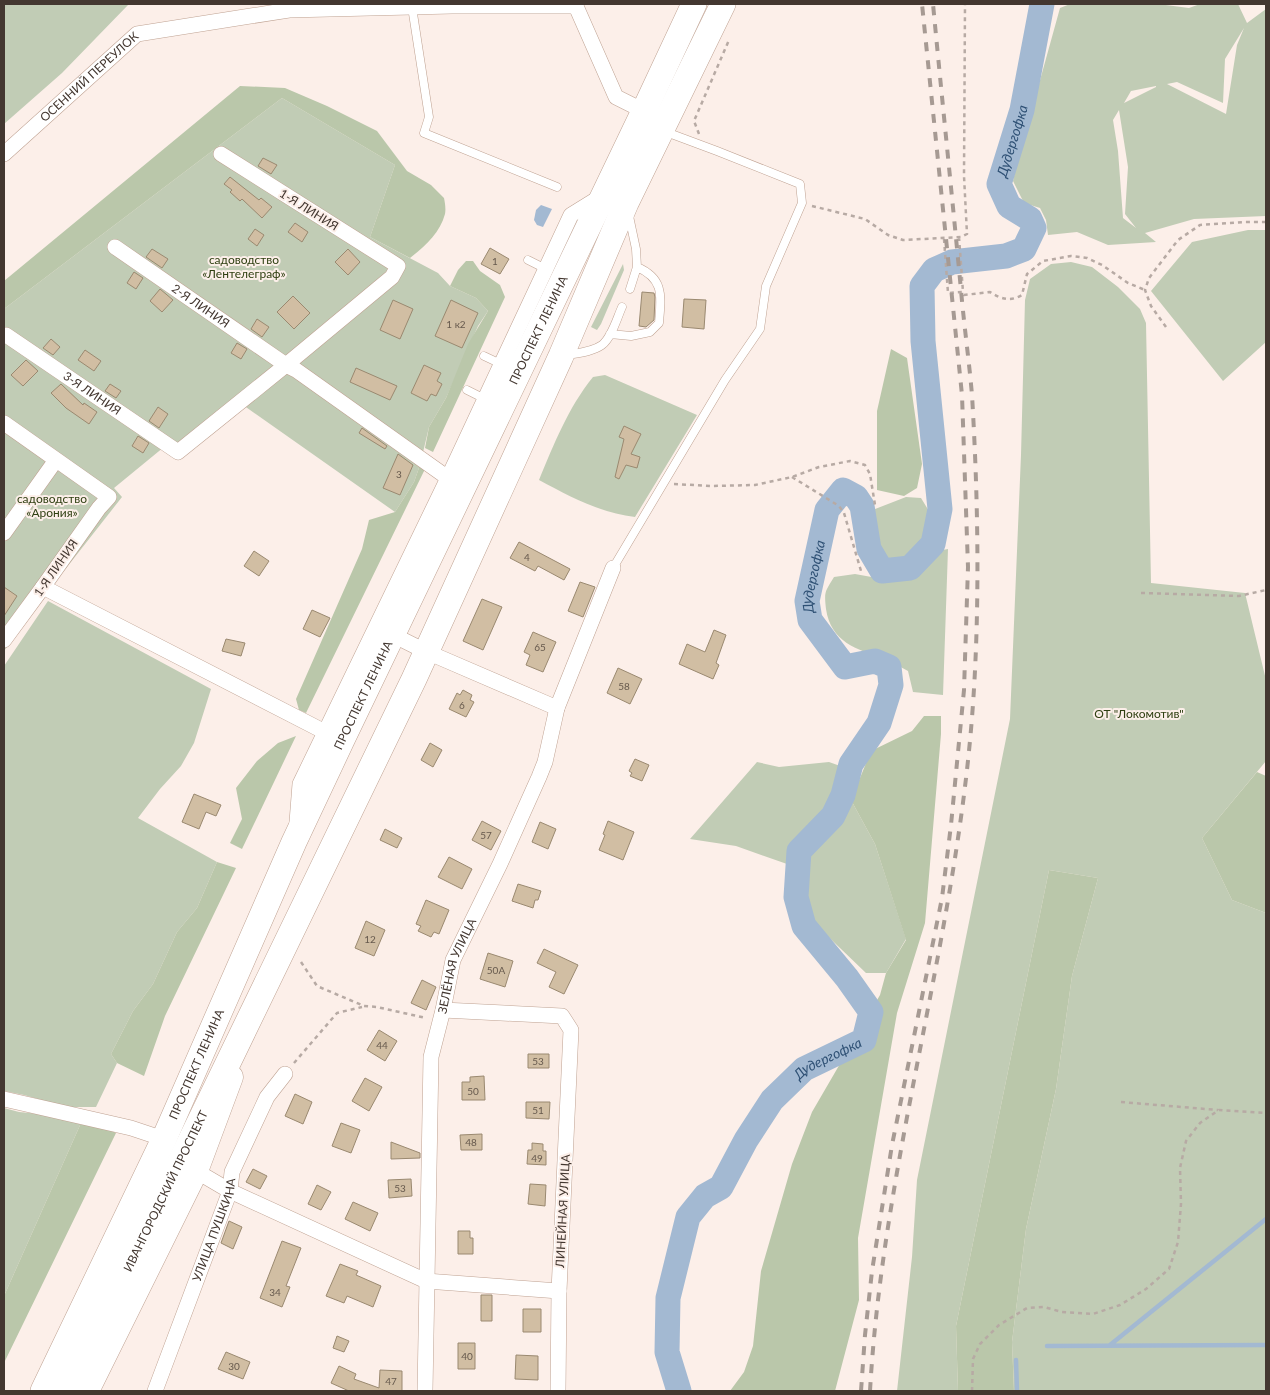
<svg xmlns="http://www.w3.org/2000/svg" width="1270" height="1395" font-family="Lato,sans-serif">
	<rect width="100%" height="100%" fill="#fcefe9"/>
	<path fill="#c1ccb5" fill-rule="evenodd" d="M4 4H129L62 73 4 124Z
		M1070 4H1158L1189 8 1200 4H1238L1247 23 1266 9V216L1194 219 1145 233 1156 242 1108 245 1077 232 1048 235 1046 220 1040 208 1024 203 1013 181 1016 167 1060 8ZM1244 28 1237 45 1226 114 1167 84 1177 82 1223 103 1225 59ZM1156 86V87L1124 103 1131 91ZM1119 110 1128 167 1125 214 1136 228 1123 218 1118 151 1113 120Z
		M282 98 395 165 370 237 438 273 450 286 476 298 488 311 478 326 446 398 429 427 420 465 414 482 395 512 243 405 181 455 164 447 114 488 122 497 49 590 4 651V309Z
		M1248 230H1266V342L1223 381 1151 291 1192 242Z
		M1071 262 1092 267 1118 287 1140 309 1146 323 1151 583 1245 593 1266 680V761L1202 838 1232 900 1266 913V1391H1014L1012 1342 1026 1229 1056 1089 1072 976 1098 878 1049 870 956 1326 958 1391H897L912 1257 917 1180 1010 719 1021 455 1025 300 1030 279 1051 264Z
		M623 264 624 270 601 324 597 330 591 327Z
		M605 375 697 415 635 517C600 513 569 496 539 480 554 444 568 408 593 377Z
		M906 497 921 498 932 516 930 532 919 550 902 563H888L878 550 870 511Z
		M948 549 943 695 913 692 908 671C900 667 892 662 884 659 856 649 831 642 826 609 824 591 825 592 834 577L855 574 877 578H902L917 570 937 551Z
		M48 601 211 689 194 743 181 766 160 789 138 818 217 862 197 908 177 932 153 984 133 1011 111 1054 117 1063 96 1107H66L24 1095 4 1091V666Z
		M757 762 779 767 829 762 843 767 838 797 826 815 795 848 787 864 736 846 690 839Z
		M851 800 875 844 906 939 886 973H866L815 924 805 905 810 854 829 835 842 818Z
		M4 1108 19 1112 50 1115 81 1123 4 1296Z"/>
	<path fill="#bac7aa" d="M240 86 285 88 327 106 377 131 407 171 431 185 444 198C445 203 446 209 445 214 440 233 425 246 410 258L370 237 395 165 282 98 4 309V281Z
		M466 261H473L480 271 500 285 505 297 433 452 425 448 429 427 446 398 468 344 488 311 476 298 450 286 458 270Z
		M891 349 907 358 922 464 917 488 904 496 877 490V411Z
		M420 465 425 469 306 713 299 710 296 699 362 549 369 520 395 512 414 482Z
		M924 716H941V734L925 923 897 1013 858 1238 859 1300 835 1391H730L744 1372 753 1346 761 1271 792 1164 812 1112 880 995 886 973 906 940 875 844 851 800 871 751 912 731Z
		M296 736 242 849 230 843 242 819 236 788 257 761 278 743Z
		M1257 772 1266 776V913L1232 900 1202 838Z
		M217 862 236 868 165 1016 144 1076 117 1063 111 1054 133 1011 153 984 177 932 197 908Z
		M1049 870 1098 878 1072 976 1056 1089 1026 1229 1012 1342 1014 1391H958L956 1326Z
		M81 1123 99 1124 116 1133 4 1363V1296Z"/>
	<path fill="#a3b9d2" d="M541 205 552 209 543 227 537 225 534 220 536 210Z"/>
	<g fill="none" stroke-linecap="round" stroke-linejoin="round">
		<path stroke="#a3b9d2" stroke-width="4.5" d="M1110 1345 1266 1219
			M1047 1346 1266 1345
			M1016 1360 1017 1391"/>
		<path stroke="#a3b9d2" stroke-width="25" id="s1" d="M679 1391 667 1352 668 1298 688 1217 705 1196 721 1187 746 1140 772 1100 804 1069 864 1040 871 1012 847 978 804 926 796 897 799 851 833 816 843 795 851 764 879 723 891 685 889 667 875 661 845 667 810 620 807 601 827 510 843 490 856 497 862 506 869 549 882 571 910 568 933 544 940 509 923 341 922 286 934 270 952 262 1006 256 1024 249 1034 228 1030 219 1009 206 999 184 1022 110 1042 4"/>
	</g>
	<path fill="#d1bea3" stroke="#9a8970" d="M263 158 277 165 271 174 258 166Z
		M230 177 259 200 261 198 272 207 262 218 242 199 240 201 230 192 232 190 224 184Z
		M295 223 308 232 302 242 288 232Z
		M255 229 264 235 257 246 248 239Z
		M490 248 509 259 500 274 481 264Z
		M152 249 168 259 162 268 146 257Z
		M348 249 360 262 348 275 335 262Z
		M134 272 143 278 136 289 127 283Z
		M160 289 173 300 162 312 150 301Z
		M642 292 654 293 655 297 654 320 646 327 639 326Z
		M293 296 310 313 294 329 277 312Z
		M684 299 706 300 704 329 682 327Z
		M393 300 413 309 400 339 380 330Z
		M451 300 478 313 462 348 435 336Z
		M257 319 269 327 262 337 251 329Z
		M51 339 60 347 53 355 43 348Z
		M237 343 247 349 241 359 231 353Z
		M85 350 101 361 94 371 78 360Z
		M26 360 38 371 23 386 11 375Z
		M424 365 441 373 437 381 442 384 436 396 431 394 427 401 411 393Z
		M356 368 397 386 390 400 350 382Z
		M61 384 83 405 84 403 97 412 89 424 66 408 51 393Z
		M110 384 121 391 116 398 105 391Z
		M158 407 168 414 159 428 149 421Z
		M624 426 641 434 631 454 640 457 637 468 626 465 619 479 615 477 624 439 619 437Z
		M362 428 387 446 385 449 359 433Z
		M138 436 149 443 143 453 132 446Z
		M398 454 413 465 400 495 383 488Z
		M519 542 570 569 564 580 538 566 535 571 510 558Z
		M254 551 269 561 259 576 244 566Z
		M580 582 595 587 583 617 568 611Z
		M4 587 17 596 4 616Z
		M482 599 502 607 483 650 463 641Z
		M312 610 330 618 320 637 303 629Z
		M714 630 726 635 716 663 719 665 713 679 679 664 687 644 705 652Z
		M533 632 556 642 543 672 526 665 530 655 524 652Z
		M226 639 245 643 241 656 222 651Z
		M618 668 642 679 630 704 607 693Z
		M463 690 472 695 470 700 474 702 466 717 449 709 457 693 460 695Z
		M430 743 442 750 433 767 421 760Z
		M635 759 649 765 642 781 630 776 632 773 629 771Z
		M194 794 221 805 216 816 206 812 199 829 182 822Z
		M482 821 501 831 491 850 472 840Z
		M608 821 634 832 623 860 599 850 605 835 603 834Z
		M540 822 556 829 548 849 532 842Z
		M385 829 402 838 397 848 380 840Z
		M449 857 472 869 462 889 438 877Z
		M518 884 541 891 538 900H535L533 908 512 901Z
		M426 900 449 910 439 934 434 932 431 937 418 931 421 926 416 924Z
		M366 921 385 930 374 956 355 948Z
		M544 949 578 965 564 994 549 987 556 972 537 963Z
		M488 953 513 961 505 987 480 979Z
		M422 980 436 987 426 1010 411 1003Z
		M379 1030 397 1041 385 1061 367 1050Z
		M528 1054H549V1068H528Z
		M484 1076 485 1100H462V1082H470V1077Z
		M365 1078 382 1087 369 1111 352 1101Z
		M295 1094 312 1102 303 1124 285 1116Z
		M526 1102H550L549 1119 526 1118Z
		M341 1123 360 1130 351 1153 332 1146Z
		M482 1134V1150H461L460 1135Z
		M391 1142 420 1153V1158L391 1159Z
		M532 1143 543 1144V1151H546V1165L527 1164 528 1150H532Z
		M253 1169 267 1176 260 1189 246 1182Z
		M411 1179 412 1196 389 1198 388 1180Z
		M530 1184 546 1185 545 1206 528 1204Z
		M317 1185 331 1192 321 1210 308 1204Z
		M353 1202 378 1213 370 1231 345 1219Z
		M229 1221 242 1227 233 1249 221 1243Z
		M458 1231H470V1238H473V1254H458Z
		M282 1241 301 1248 286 1286 290 1287 282 1307 260 1298Z
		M340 1264 358 1271 356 1275 381 1286 373 1307 347 1296 344 1303 326 1296Z
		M481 1295H492V1321H481Z
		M523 1309H541V1332H523Z
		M337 1336 349 1341 344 1352 333 1348Z
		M458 1343H475V1369H458Z
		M226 1352 250 1362 243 1379 218 1369Z
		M516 1355 538 1356V1380L515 1379Z
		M339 1366 356 1374 354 1379 379 1388 380 1370 402 1371V1391H349L331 1383Z"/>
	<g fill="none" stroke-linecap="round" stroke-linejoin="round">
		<defs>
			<path id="service" d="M412 7 429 117 424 133 557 187
				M629 216 636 249 637 267 630 289
				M528 260 546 269
				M610 334 631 336 650 332 659 323C661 297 665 279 637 267
				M567 355C578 353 592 352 602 345 612 337 617 318 622 307
				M484 356 501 364
				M467 390 485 399
				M613 568 725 380 760 329 766 286 802 203 800 184 717 151 666 132"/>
			<g id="minor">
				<path d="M575 4 616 97 644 111"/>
				<path id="s2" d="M4 154 137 34 289 10 452 6H576"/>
				<path id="s3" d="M115 247 286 365 296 370 448 478"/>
				<path id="s4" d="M6 335 178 452 286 365 392 277 398 266 221 154"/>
				<path d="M4 423 109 497 99 508 43 587 4 640"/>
				<path d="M4 533 56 460"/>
				<path d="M43 587 325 732"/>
				<path d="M393 635 427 652 557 708"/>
				<path d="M297 822 300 784 448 478 571 215 600 197"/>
				<path d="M443 1010 562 1016 571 1030 559 1291 558 1391"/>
				<path d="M4 1099 131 1128 164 1139"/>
				<path d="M196 1171 230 1191 426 1281 559 1291"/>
				<path id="s5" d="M155 1391 230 1191 232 1172 267 1097 285 1074"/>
				<path id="s6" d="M425 1391 431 1057 443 1010 453 960 500 864 539 777 545 762 557 708 613 568"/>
			</g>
			<path id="primary" d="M87 1391 196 1171 231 1077"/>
			<g id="trunk">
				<path id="s7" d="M43 1391 164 1139 294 842 342 740 644 111 694 4"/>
				<path id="s8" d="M69 1391 414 679 561 356 626 203 723 4"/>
			</g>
		</defs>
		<use href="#service" stroke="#bfa292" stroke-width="9"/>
		<use href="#minor" stroke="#bfa292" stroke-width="16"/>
		<use href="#primary" stroke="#bfa292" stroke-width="25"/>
		<use href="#trunk" stroke="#bfa292" stroke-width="26"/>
		<path stroke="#b7aaa4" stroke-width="2.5" stroke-dasharray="4 4" stroke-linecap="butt" d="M699 134 694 121 729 40
			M812 206 865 219 888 235 903 240 961 237 967 234 964 176 965 4
			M959 237 963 292
			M944 239 948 293 963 292 964 295 990 292C1001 299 1010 302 1022 295L1027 274 1043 261 1071 256 1087 258 1102 265 1128 283 1145 290
			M1166 327 1151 306 1145 290 1149 278 1178 240 1200 225 1244 222H1266
			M792 477 839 506 844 513 861 571
			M674 484 711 486 755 485 792 477 819 467 850 461 865 465 870 474 875 505
			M1141 593 1239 596 1266 590
			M301 962 317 986 364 1006 377 1007 426 1018
			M294 1063 337 1013 362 1007
			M1121 1102 1218 1110
			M972 1391 973 1359 980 1344 999 1325 1027 1308 1044 1307 1062 1312 1093 1314 1120 1305 1146 1289 1169 1269 1178 1242 1181 1204 1180 1168 1186 1141 1200 1123 1219 1110 1266 1113"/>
		<use href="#service" stroke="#fff" stroke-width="8"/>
		<use href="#minor" stroke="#fff" stroke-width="15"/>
		<use href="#primary" stroke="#fff" stroke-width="24"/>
		<use href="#trunk" stroke="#fff" stroke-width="25"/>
		<path stroke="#a69a93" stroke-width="4" stroke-dasharray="9 9" stroke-linecap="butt" d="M861 1391 865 1335 872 1271 892 1145 942 898 951 825 964 690 968 567 962 395 922 4
			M870 1391C883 1159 957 936 973 704 980 603 978 496 972 395 969 360 964 325 961 290 952 195 942 99 933 4"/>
	</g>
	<g text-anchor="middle" stroke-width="4" stroke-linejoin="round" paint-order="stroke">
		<g font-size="10" fill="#66594d">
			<text x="495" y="265">1</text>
			<text x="456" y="328">1 к2</text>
			<text x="399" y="478">3</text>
			<text x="527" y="561">4</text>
			<text x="540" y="651">65</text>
			<text x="624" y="690">58</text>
			<text x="462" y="709">6</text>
			<text x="486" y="839">57</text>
			<text x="370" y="943">12</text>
			<text x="496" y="974">50А</text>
			<text x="382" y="1049">44</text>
			<text x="538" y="1065">53</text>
			<text x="473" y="1095">50</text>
			<text x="538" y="1114">51</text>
			<text x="471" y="1146">48</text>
			<text x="537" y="1162">49</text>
			<text x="400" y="1192">53</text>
			<text x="275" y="1296">34</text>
			<text x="467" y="1360">40</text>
			<text x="234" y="1370">30</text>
			<text x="391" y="1385">47</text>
		</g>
		<g font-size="12" fill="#433730" stroke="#fcefe9">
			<text dy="4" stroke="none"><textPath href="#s2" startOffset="115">ОСЕННИЙ ПЕРЕУЛОК</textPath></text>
			<text transform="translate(309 210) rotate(32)" y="4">1-Я ЛИНИЯ</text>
			<text dy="4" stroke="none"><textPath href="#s3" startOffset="104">2-Я ЛИНИЯ</textPath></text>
			<text dy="4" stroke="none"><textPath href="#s7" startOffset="1171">ПРОСПЕКТ ЛЕНИНА</textPath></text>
			<text dy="4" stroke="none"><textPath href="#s4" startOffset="104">3-Я ЛИНИЯ</textPath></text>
			<text transform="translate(56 568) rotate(-55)" y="4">1-Я ЛИНИЯ</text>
			<text dy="4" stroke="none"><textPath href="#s7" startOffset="766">ПРОСПЕКТ ЛЕНИНА</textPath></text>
			<text dy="4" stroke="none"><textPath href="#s6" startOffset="429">ЗЕЛЁНАЯ УЛИЦА</textPath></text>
			<text dy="4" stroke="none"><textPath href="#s7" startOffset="361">ПРОСПЕКТ ЛЕНИНА</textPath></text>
			<text dy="4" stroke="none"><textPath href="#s8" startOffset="222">ИВАНГОРОДСКИЙ ПРОСПЕКТ</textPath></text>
			<text transform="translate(563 1211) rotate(-87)" y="4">ЛИНЕЙНАЯ УЛИЦА</text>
			<text dy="4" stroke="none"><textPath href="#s5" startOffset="172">УЛИЦА ПУШКИНА</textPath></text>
		</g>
		<g font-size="12" fill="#2e3f11" stroke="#fcefe9">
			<text x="244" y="264">садоводство<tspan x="244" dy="14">«Лентелеграф»</tspan></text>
			<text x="52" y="503">садоводство<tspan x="52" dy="14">«Арония»</tspan></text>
			<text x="1139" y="718">ОТ "Локомотив"</text>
		</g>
		<g font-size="14" font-style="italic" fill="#2e5074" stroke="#fcefe9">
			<text dy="5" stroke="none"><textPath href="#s1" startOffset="1760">Дудергофка</textPath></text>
			<text dy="5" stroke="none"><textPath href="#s1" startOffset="1010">Дудергофка</textPath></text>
			<text dy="5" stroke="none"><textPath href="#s1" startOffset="395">Дудергофка</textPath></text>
		</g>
	</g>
	<rect width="1270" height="1395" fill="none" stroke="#433730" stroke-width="10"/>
</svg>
